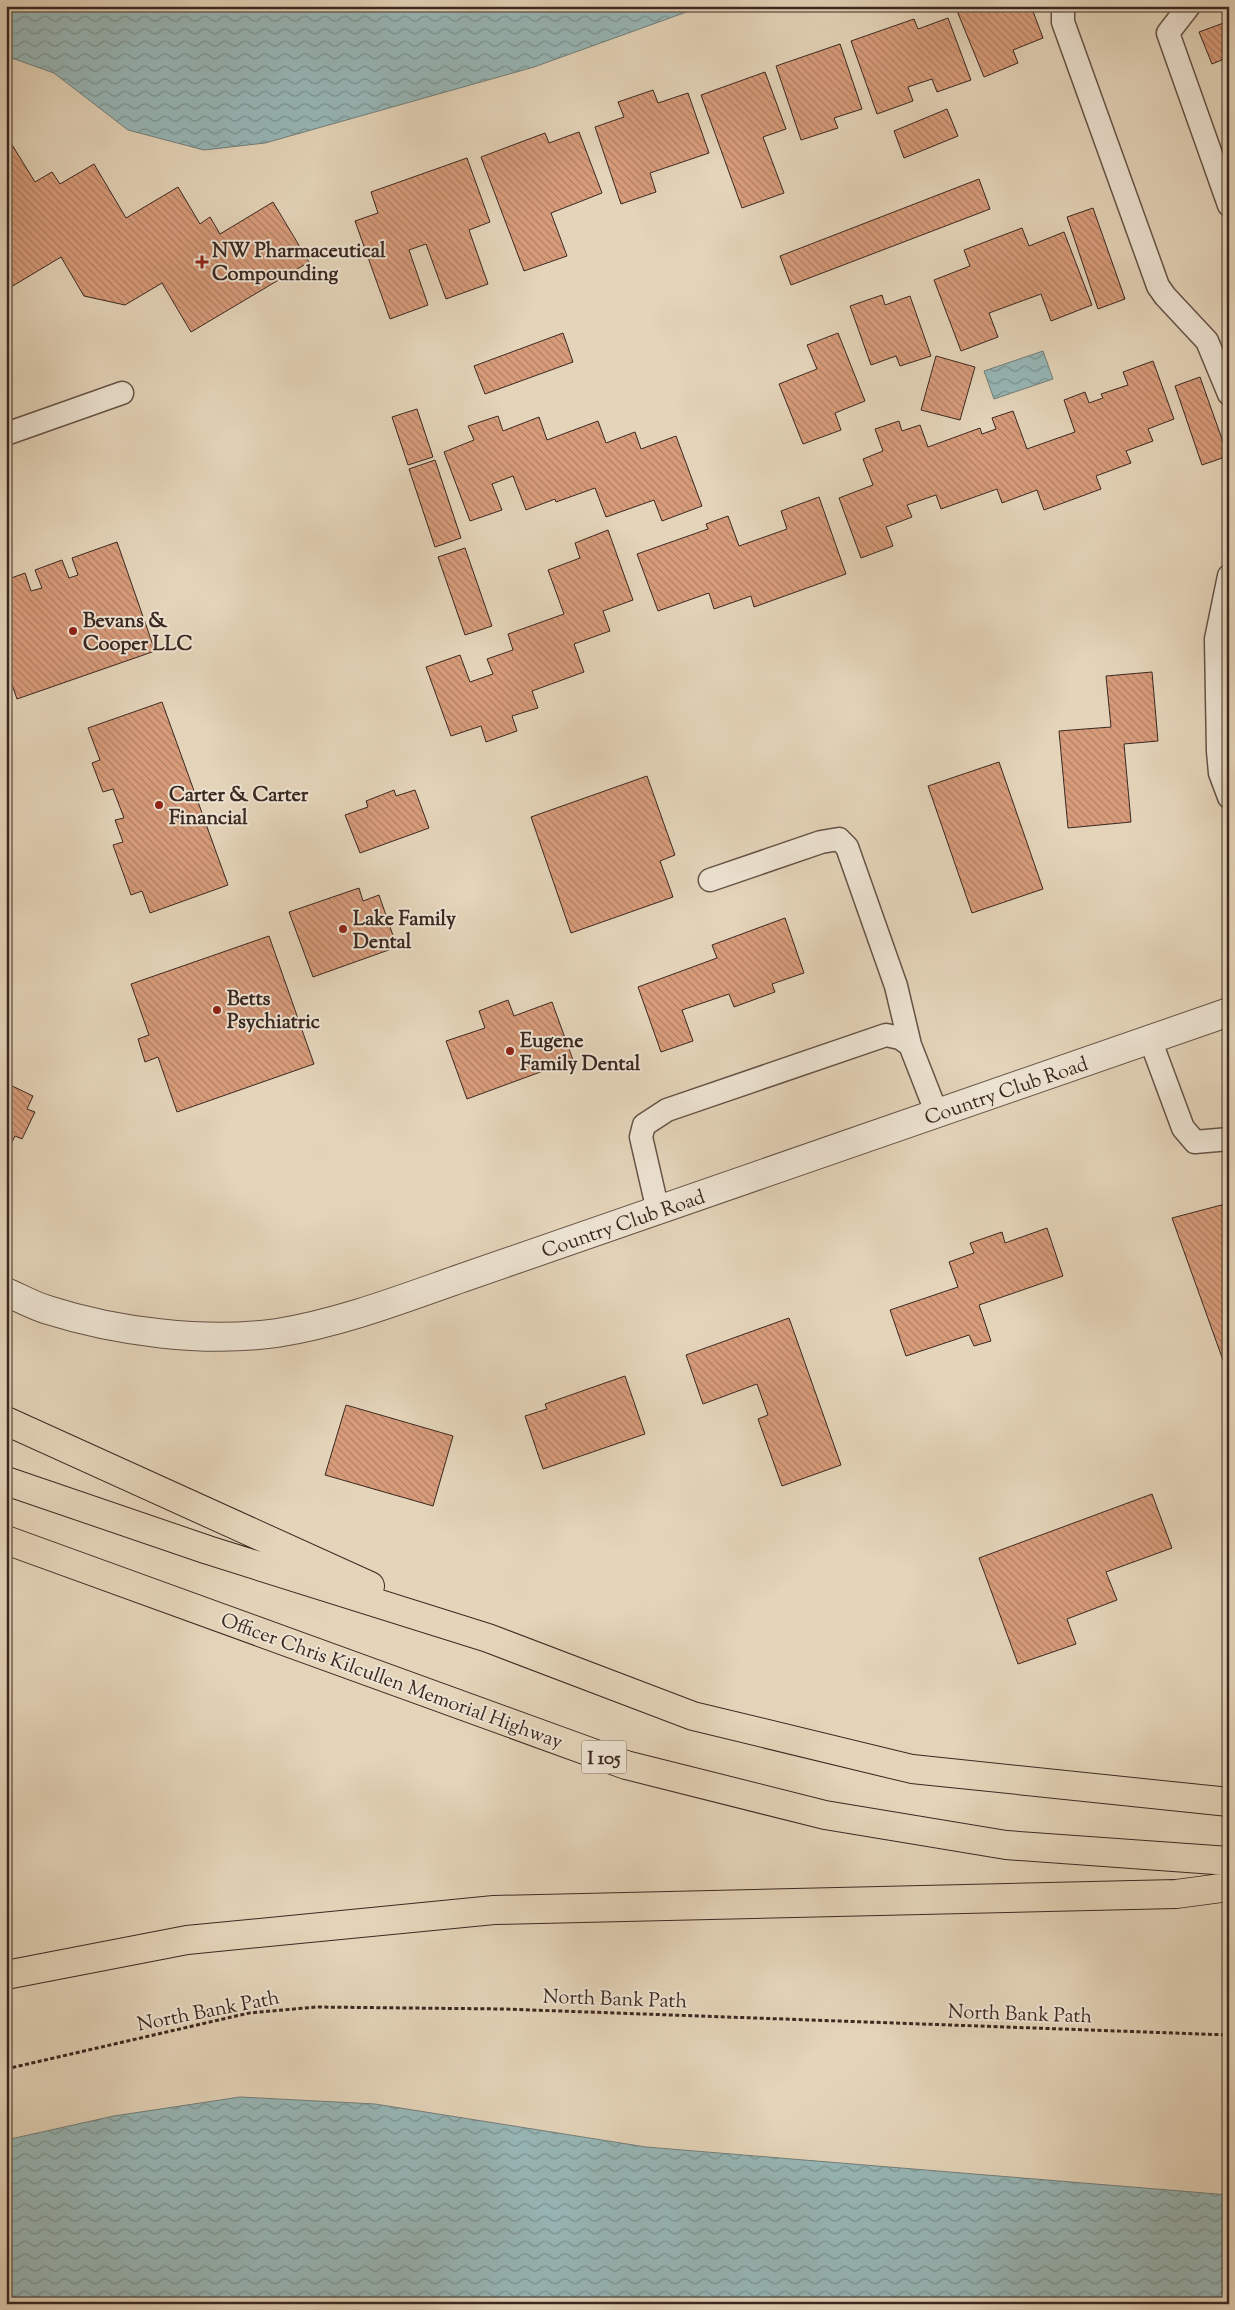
<svg xmlns="http://www.w3.org/2000/svg" width="1235" height="2310" font-family="'Sorts Mill Goudy',serif">
	<defs>
		<pattern id="water-waves" width="16" height="10" patternUnits="userSpaceOnUse" patternTransform="scale(1.25)"><rect width="16" height="10" fill="#97b7b7"/><path d="M0 5q4-4 8 0t8 0" fill="none" stroke="#7c9594"/></pattern>
		<pattern id="building-back-hatch" width="6" height="6" patternUnits="userSpaceOnUse" patternTransform="scale(1.25)"><rect width="6" height="6" fill="#d89c7b"/><path d="M-1 5l2 2M0 0l6 6M5-1l2 2" fill="none" stroke="#b07f64"/></pattern>
	</defs>
	<rect width="100%" height="100%" fill="#e4d4b9"/>
	<filter id="stains"><feTurbulence type="fractalNoise" baseFrequency=".004" numOctaves="4"/><feColorMatrix values="0 0 0 0 .2 0 0 0 0 .09 0 0 0 0 .02 0 0 0 .5 -.17"/></filter>
	<radialGradient id="worn" r=".72"><stop offset=".6" stop-color="#630" stop-opacity="0"/><stop offset="1" stop-color="#630" stop-opacity=".3"/></radialGradient>
	<path fill="url(#water-waves)" stroke="#727e7b" d="M6 6H703L534 67 265 143 204 150 128 130 54 73 6 56Z
		M1043 351 1053 379 994 399 984 371Z
		M240 2097 375 2104 646 2147 1229 2195V2304H6V2140L114 2116Z"/>
	<path fill="url(#building-back-hatch)" stroke="#3b2821" d="M955 6H1031L1043 38 1013 50 1018 63 984 77Z
		M948 18 971 80 937 92 932 79 908 87 913 101 877 114 851 41 914 19 918 29Z
		M1229 21V57L1212 64 1199 32Z
		M840 44 862 109 834 118 838 128 801 140 776 66Z
		M765 72 786 129 763 137 784 193 742 208 701 95Z
		M653 90 658 103 688 93 709 153 650 173 656 192 621 204 595 127 624 117 618 102Z
		M947 109 958 136 904 158 894 131Z
		M579 132 602 193 551 213 567 256 524 271 481 157 545 133 549 143Z
		M6 135 35 182 52 172 60 184 94 164 126 218 178 187 200 224 210 217 220 234 273 202 309 262 191 332 162 283 125 305 84 296 61 257 11 287 6 279Z
		M467 158 490 222 469 230 488 284 446 299 426 244 409 250 428 305 390 319 355 221 378 213 371 192Z
		M979 179 990 209 791 285 780 256Z
		M1093 208 1125 299 1098 309 1067 217Z
		M1022 228 1029 246 1064 232 1092 305 1051 321 1041 294 989 313 998 337 961 351 934 280 970 266 964 250Z
		M882 295 885 305 910 296 931 356 900 366 896 356 871 365 850 306Z
		M563 333 573 362 485 394 474 366Z
		M838 333 865 401 835 413 841 430 803 444 779 384 817 369 807 345Z
		M936 356 975 367 960 420 921 410Z
		M1153 361 1174 419 1148 429 1153 441 1126 451 1131 463 1096 476 1101 489 1044 510 1037 490 1002 503 997 489 941 509 936 495 907 505 912 517 886 527 893 546 861 558 839 498 873 485 863 459 883 451 875 429 899 421 902 431 920 425 928 447 980 428 982 434 996 429 992 418 1013 411 1027 449 1075 432 1064 400 1085 392 1089 403 1103 398 1101 394 1128 385 1123 372Z
		M1200 377 1228 456 1202 465 1175 386Z
		M417 409 433 457 408 465 392 417Z
		M498 416 503 431 539 417 547 440 598 421 606 443 635 432 641 449 676 436 702 506 662 521 654 500 606 517 595 488 556 502 555 499 526 510 513 476 492 484 502 510 470 521 444 452 474 440 468 426Z
		M435 460 461 538 435 547 409 469Z
		M819 497 846 574 754 607 751 596 714 609 709 593 658 611 637 554 708 529 706 524 728 516 739 546 787 529 781 511Z
		M608 530 633 600 603 611 610 631 574 644 584 672 532 691 538 708 512 716 517 731 486 742 481 726 451 736 426 667 460 655 470 682 493 674 487 659 513 650 508 634 564 614 548 570 580 558 575 543Z
		M117 542 155 651 17 699 6 667V580L25 573 31 591 42 588 35 570 62 560 69 578 78 575 72 558Z
		M465 548 492 626 465 635 438 557Z
		M1152 672 1158 741 1124 744 1131 822 1068 828 1059 731 1111 727 1106 676Z
		M162 702 228 885 150 913 142 891 131 895 113 845 123 842 115 820 124 818 113 789 103 792 92 763 100 760 88 728Z
		M999 762 1043 889 972 913 928 786Z
		M647 776 675 855 660 861 673 897 571 933 531 817Z
		M394 790 396 796 415 790 429 828 360 853 345 815 368 807 366 801Z
		M359 888 363 901 379 895 397 947 313 977 289 912Z
		M785 918 804 973 772 984 775 992 734 1007 729 994 682 1010 693 1041 661 1052 638 987 717 958 712 945Z
		M269 936 314 1064 177 1112 158 1057 145 1062 138 1039 149 1035 131 984Z
		M508 1000 514 1016 552 1002 573 1060 467 1099 446 1041 485 1028 479 1011Z
		M6 1083 33 1096 27 1109 35 1112 22 1139 15 1136 6 1154Z
		M1229 1203V1377L1172 1218Z
		M1047 1228 1063 1276 979 1305 991 1341 974 1346 969 1335 906 1356 890 1310 958 1287 949 1262 974 1253 970 1243 1002 1232 1005 1243Z
		M789 1318 841 1465 782 1486 758 1419 768 1415 757 1384 703 1404 686 1355Z
		M625 1376 645 1434 543 1469 525 1416 547 1409 545 1404Z
		M346 1405 453 1436 433 1506 325 1475Z
		M1152 1494 1172 1548 1106 1572 1117 1600 1067 1619 1076 1644 1018 1664 979 1558Z"/>
	<g fill="none" stroke-linecap="round" stroke-linejoin="round">
		<defs>
			<path id="service" d="M1063 6V22L1158 286 1165 296 1207 341 1229 394
				M1189 6 1168 33 1229 205
				M6 434 122 393
				M1229 576 1216 639 1218 751 1220 773 1229 797
				M710 880 821 842 839 839 847 847 896 986 910 1045
				M1150 1039 1183 1128 1195 1142 1229 1139
				M658 1211 641 1137 644 1125 667 1110 886 1035 900 1038 910 1045 937 1114"/>
			<path id="tertiary" d="M6 1292C20 1298 34 1306 48 1310 117 1332 205 1343 277 1333 340 1323 402 1299 462 1278L1229 1012"/>
			<path id="motorway" d="M6 1421 370 1586
				M6 1481 208 1550 488 1638 693 1716 912 1769 1229 1802
				M6 1540 626 1765 825 1815 1006 1845 1229 1861
				M6 1975 187 1940 494 1910 1176 1894 1229 1887"/>
		</defs>
		<use href="#service" stroke="#655347" stroke-width="25"/>
		<use href="#tertiary" stroke="#655347" stroke-width="30"/>
		<use href="#motorway" stroke="#3b2821" stroke-width="30"/>
		<path stroke="#3b2821" stroke-width="3" stroke-dasharray="4 2.5" stroke-linecap="butt" d="M6 2069 249 2013 316 2007 504 2009 1229 2035"/>
		<use href="#service" stroke="#ede3d2" stroke-width="22"/>
		<use href="#tertiary" stroke="#ede3d2" stroke-width="28"/>
		<use href="#motorway" stroke="#e4d4b9" stroke-width="28"/>
	</g>
	<g fill="#8f2418" stroke="#ede3d2" stroke-width="2">
		<path d="M199.5 254.5h5v5h5v5h-5v5h-5v-5h-5v-5h5z"/>
		<circle cx="73" cy="631" r="5"/>
		<circle cx="159" cy="805" r="5"/>
		<circle cx="343" cy="929" r="5"/>
		<circle cx="217" cy="1010" r="5"/>
		<circle cx="510" cy="1051" r="5"/>
	</g>
	<g text-anchor="middle" stroke-width="4" stroke-linejoin="round" paint-order="stroke">
		<rect fill="#ede3d2" stroke="#706056" stroke-width="1" x="581.5" y="1740.5" width="45" height="33" rx="4"/>
		<g font-size="19" font-weight="bold" fill="#3b2821">
			<text x="604" y="1764">I 105</text>
		</g>
		<g font-size="20" font-weight="bold" fill="#3b2821" stroke="#ede3d2" text-anchor="start">
			<text x="212" y="257">NW Pharmaceutical<tspan x="212" dy="23">Compounding</tspan></text>
			<text x="83" y="627">Bevans &amp;<tspan x="83" dy="23">Cooper LLC</tspan></text>
			<text x="169" y="801">Carter &amp; Carter<tspan x="169" dy="23">Financial</tspan></text>
			<text x="353" y="925">Lake Family<tspan x="353" dy="23">Dental</tspan></text>
			<text x="227" y="1005">Betts<tspan x="227" dy="23">Psychiatric</tspan></text>
			<text x="520" y="1047">Eugene<tspan x="520" dy="23">Family Dental</tspan></text>
		</g>
		<g font-size="20" fill="#3b2821" stroke="#ede3d2">
			<text transform="translate(1006 1090) rotate(-19)" y="7">Country Club Road</text>
			<text transform="translate(623 1223) rotate(-19)" y="7">Country Club Road</text>
			<text transform="translate(392 1680) rotate(20)" y="7">Officer Chris Kilcullen Memorial Highway</text>
			<text transform="translate(615 1998) rotate(2)" y="7">North Bank Path</text>
			<text transform="translate(208 2010) rotate(-11)" y="7">North Bank Path</text>
			<text transform="translate(1020 2013) rotate(2)" y="7">North Bank Path</text>
		</g>
	</g>
	<rect width="1235" height="2310" fill="none" stroke="#e4d4b9" stroke-width="25"/>
	<rect x="8" y="8" width="1220" height="2295" fill="none" stroke="#3b2821" stroke-width="2.5"/>
	<rect x="12" y="12" width="1210" height="2285" fill="none" stroke="#3b2821"/>
	<rect width="100%" height="100%" filter="url(#stains)"/>
	<rect width="100%" height="100%" fill="url(#worn)"/>
</svg>
